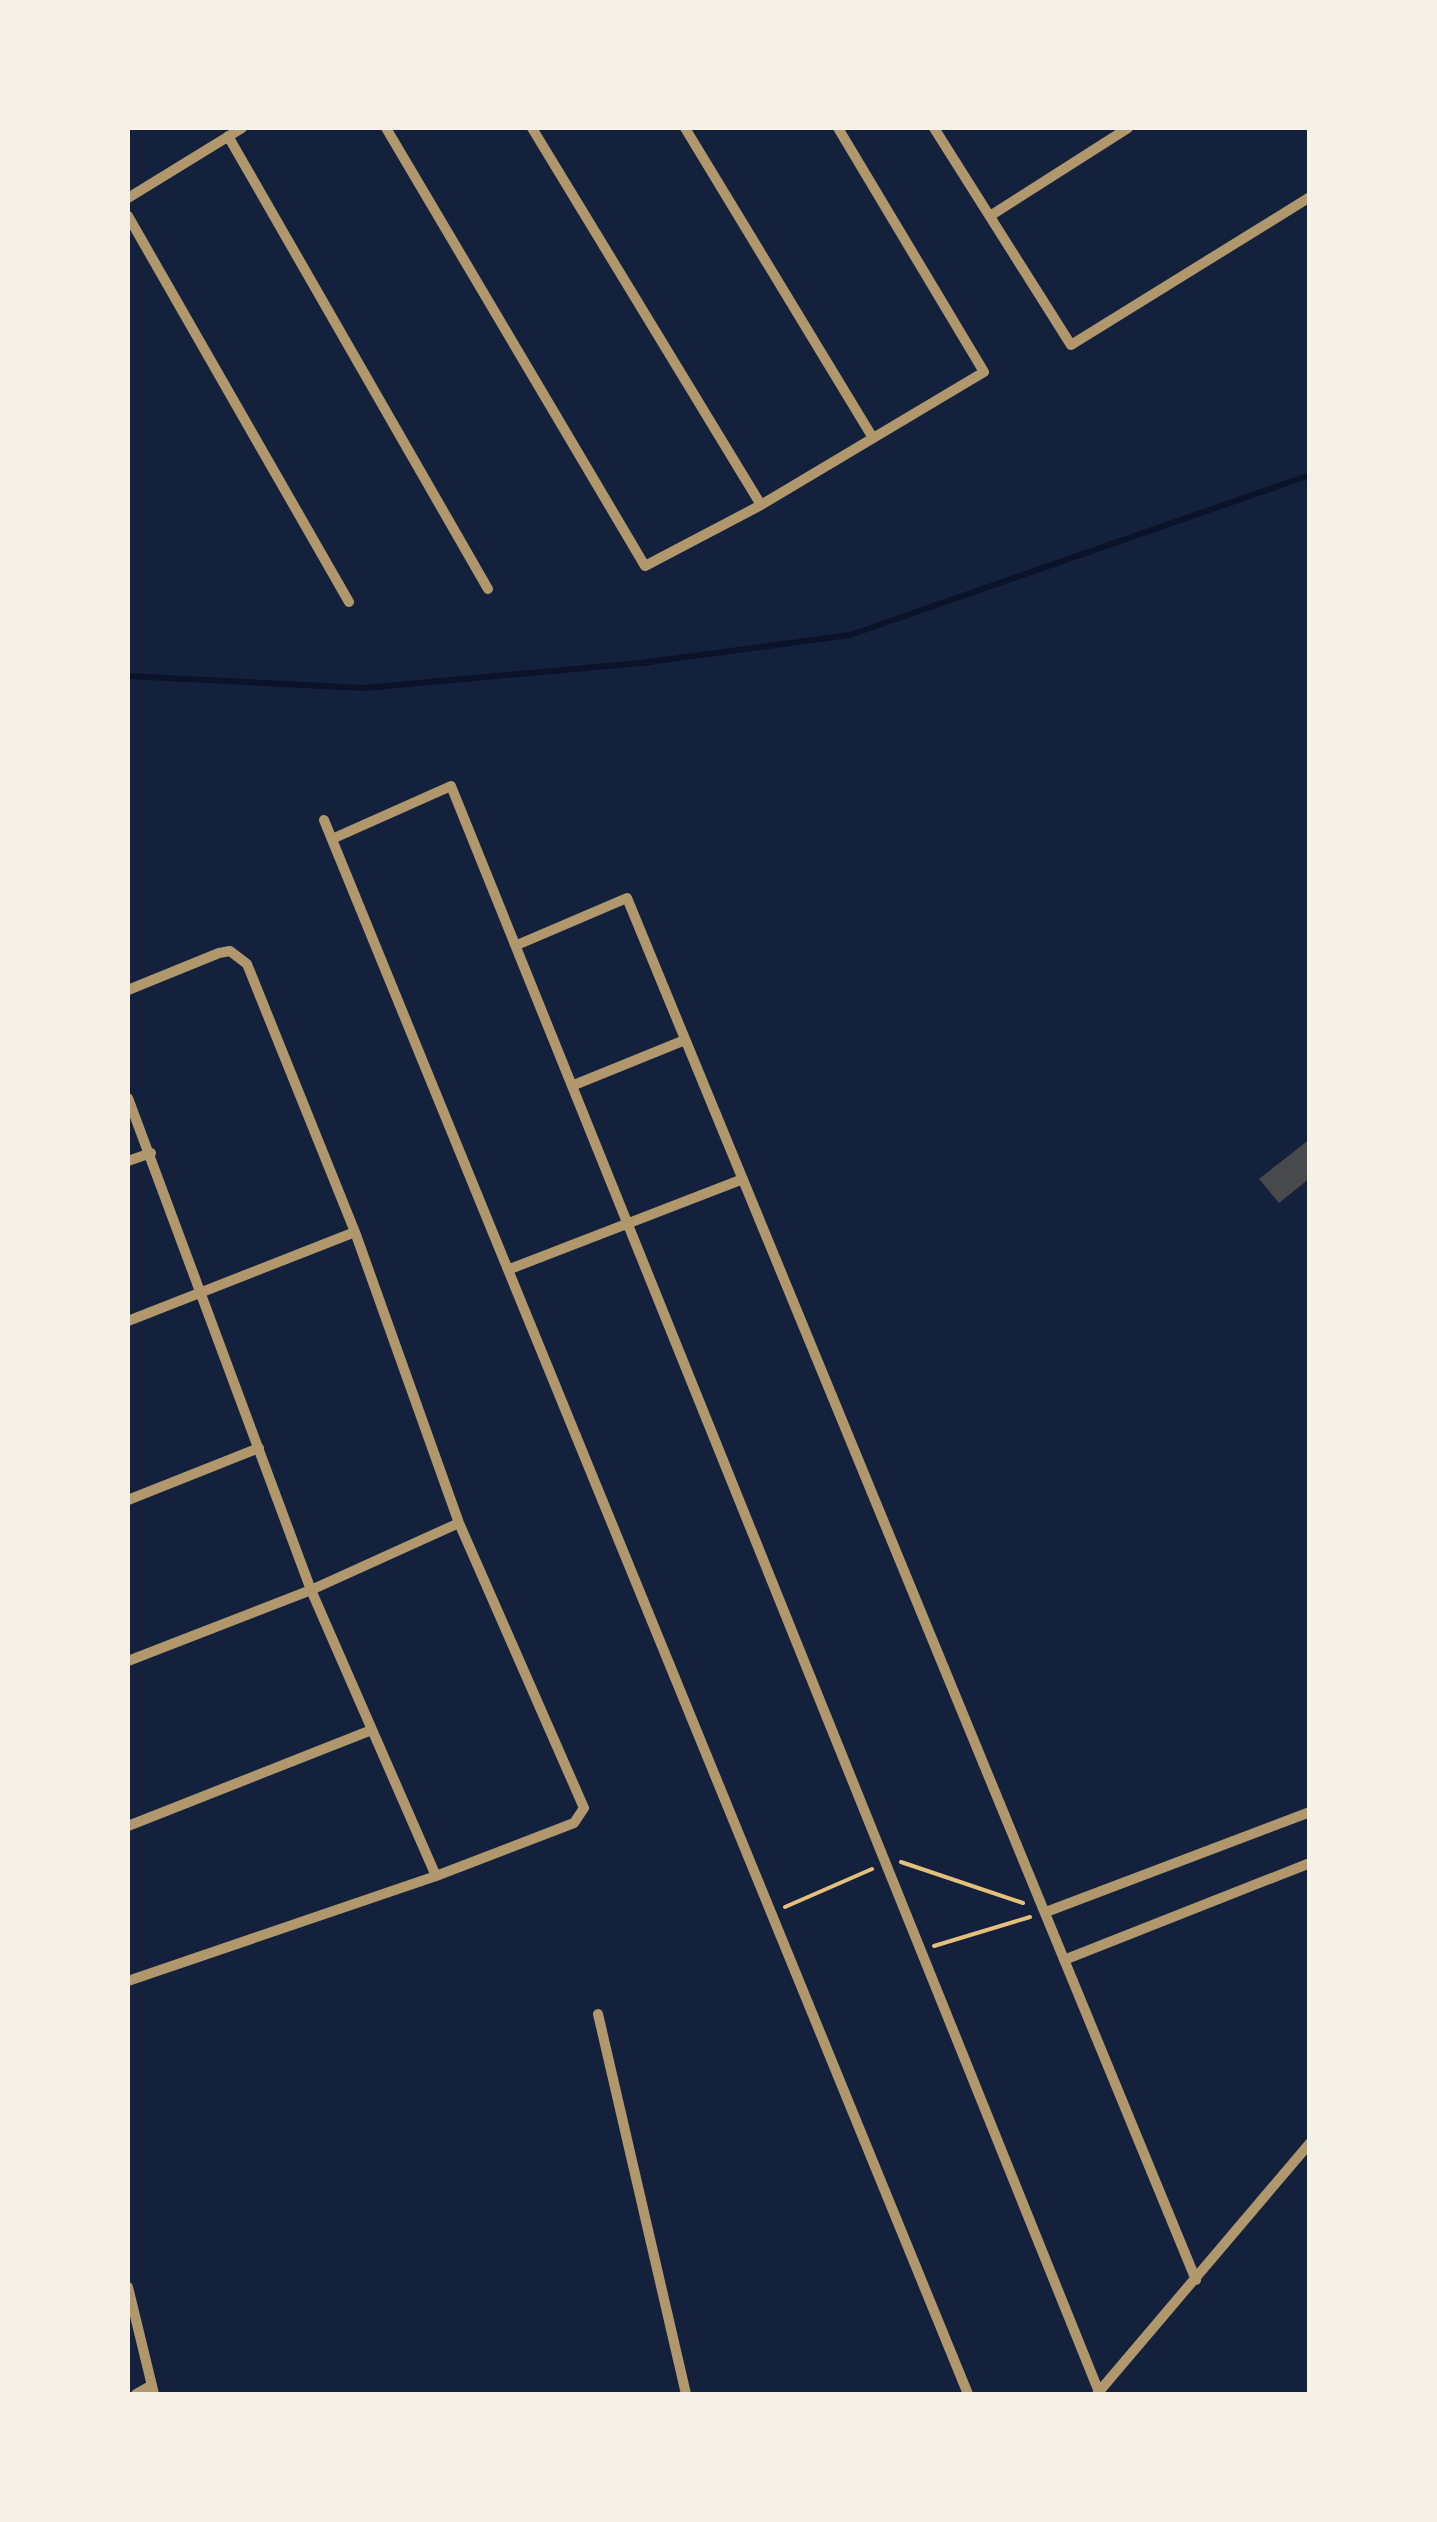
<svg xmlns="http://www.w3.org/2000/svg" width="1437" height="2522" font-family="'Public Sans',sans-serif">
	<rect width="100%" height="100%" fill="#14213d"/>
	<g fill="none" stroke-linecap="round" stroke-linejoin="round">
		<path stroke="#0b132b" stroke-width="6" d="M128 676 364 688 641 663 850 635 1310 475"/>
	</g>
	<path fill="#48494c" d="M1310 1139V1178L1279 1203 1259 1179Z"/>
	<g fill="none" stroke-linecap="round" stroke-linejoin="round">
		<path stroke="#e5c07b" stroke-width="4" d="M901 1862 1023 1903
			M785 1907 872 1869
			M934 1946 1030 1917"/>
		<path stroke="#b1986c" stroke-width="10" d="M386 128 645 566 761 505 984 372 838 128
			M532 128 761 505
			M685 128 873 438
			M934 128 1071 345 1310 197
			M228 136 488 589
			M128 198 242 128
			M128 216 349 602
			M990 216 1128 128
			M324 820 968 2394
			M332 839 451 786 1099 2392
			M517 945 627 898 1196 2280
			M128 990 219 953 230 951 247 964 355 1232 459 1523 584 1808 574 1823 436 1876 128 1981
			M574 1085 685 1040
			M128 1098 311 1590 436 1876
			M128 1161 151 1153
			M510 1269 743 1179
			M128 1321 355 1232
			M128 1500 259 1448
			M128 1661 311 1590 459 1523
			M128 1826 369 1731
			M1046 1912 1310 1812
			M1064 1960 1310 1863
			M598 2014 686 2394
			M128 2287 154 2394
			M136 2394 152 2385
			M1097 2394 1310 2143"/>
	</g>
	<rect width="1437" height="2522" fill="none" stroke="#f6f1e7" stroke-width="260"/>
</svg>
